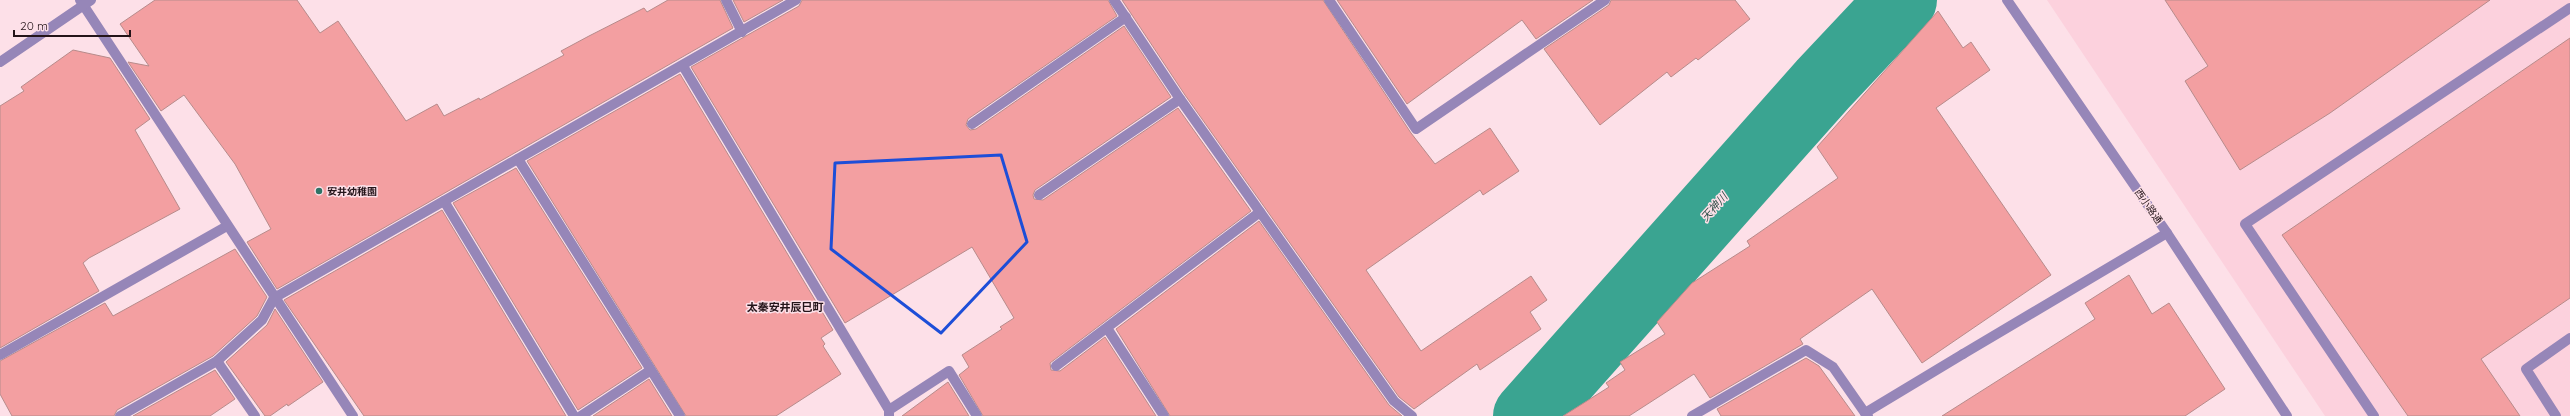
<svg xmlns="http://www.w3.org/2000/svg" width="2570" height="416" font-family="Quicksand,'Noto Sans JP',sans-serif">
	<rect width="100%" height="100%" fill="#fde0e8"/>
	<path fill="#fcd1dd" d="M2047 0H2570V416H2325Z"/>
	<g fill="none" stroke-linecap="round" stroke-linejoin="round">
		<path stroke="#3aa491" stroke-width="70" d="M1528 416 1823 84 1902 0"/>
	</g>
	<path fill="#f39fa1" stroke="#b78b8b" d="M155 0H297L320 33 338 21 406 121 437 104 444 116 479 98 480 100 564 55 561 51 589 36 644 8 647 12 668 0H720L733 28 277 289 247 242 271 229 235 164 184 95 161 111 128 62 149 66 120 24Z
		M733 0H783L744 22Z
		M802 0H1108L1117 16 968 119 966 125 970 130 976 129 1124 26 1171 97 1035 190 1033 195 1034 199 1043 200 1178 108 1251 211 1050 363 1051 370 1060 371 1105 337 1156 416H983L959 375 969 367 962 355 1002 329 1000 327 1014 318 972 247 845 323 691 67 799 6Z
		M1122 0H1323L1411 133 1435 164 1490 128 1519 171 1483 195 1480 190 1366 270 1421 351 1531 276 1547 300 1530 312 1541 329 1480 370 1477 364 1414 409 1399 397 1185 95Z
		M1337 0H1593L1536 39 1522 20 1407 104Z
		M1611 0H1735L1750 19 1698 60 1696 58 1671 77 1667 72 1600 125 1544 49 1609 5Z
		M2165 0H2490L2330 113 2240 170 2185 81 2208 66Z
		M1938 11 1963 48 1971 42 1990 70 1936 108 2051 275 1922 363 1872 289 1800 339 1803 344 1710 398 1694 374 1629 416H1563L1609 387 1606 383 1625 370 1620 362 1665 334 1657 322 1692 283 1750 246 1747 241 1838 178 1817 147Z
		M2570 38V298L2481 359 2520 416H2408L2282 235Z
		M73 50 110 58 150 119 135 130 180 209 89 258 83 263 99 291 0 348V106L24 91 21 87Z
		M680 74 833 330 821 338 825 344 823 346 841 374 776 416H686L527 161Z
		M516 168 642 368 578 410 453 203Z
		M442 210 566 416H364L284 300Z
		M1259 221 1389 405 1402 416H1170L1116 329Z
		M235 249 267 297 257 316 213 356 117 410 114 416H12L0 394V361L105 303 113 316Z
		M2129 275 2152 314 2169 303 2225 389 2185 416H1942L2095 319 2085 303Z
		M275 309 323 382 288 406 287 404 270 416H265L226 362 267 325Z
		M1806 358 1819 366 1855 416H1721L1717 409Z
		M215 370 235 399 210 416H133Z
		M649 379 672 416H593Z
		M948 382 969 416H902Z"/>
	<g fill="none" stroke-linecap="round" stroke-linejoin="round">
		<path stroke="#9686b8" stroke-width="10" d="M726 0 742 32
			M683 66 889 410V416
			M972 124 1126 17
			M518 159 680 416
			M1039 195 1180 99
			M444 201 574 416
			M1107 328 1164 416
			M0 355 227 226
			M217 361 255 416
			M1056 366 1260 212
			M889 410 949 371 977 416
			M581 416 651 370
			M1868 416 1865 413 1963 354
			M2374 416 2245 224 2570 8
			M2556 416 2526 369 2570 338"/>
		<path stroke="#9686b8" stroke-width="10" d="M80 0 353 416
			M1114 0 1180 99 1394 401 1412 416
			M1329 0 1416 129 1605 0
			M1963 354 2167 233
			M120 416 217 361 262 320 274 298 796 0
			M1692 416 1806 350 1833 367 1865 413"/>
		<path stroke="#9686b8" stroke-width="10" d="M2007 0 2167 233 2287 416
			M0 62 91 0"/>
	</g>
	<path fill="none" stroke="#1d4ed8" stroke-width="3" stroke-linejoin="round" d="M1001 155 1027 242 941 333 831 249 835 163Z"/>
	<circle fill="#2f7366" stroke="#fde0e8" stroke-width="1.5" cx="319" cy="191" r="4"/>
	<g text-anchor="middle" stroke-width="3" stroke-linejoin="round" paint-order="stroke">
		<g font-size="10" font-weight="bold" fill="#241419" stroke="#fde0e8" text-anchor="start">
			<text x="327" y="195">安井幼稚園</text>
		</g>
		<g font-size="10" fill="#241419" stroke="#fde0e8">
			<text transform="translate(2149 206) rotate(55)" y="4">西小路通</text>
		</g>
		<g font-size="11" font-style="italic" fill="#33534c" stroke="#fde0e8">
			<text transform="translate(1714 207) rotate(-48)" y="4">天神川</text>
		</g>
		<g font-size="11" font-weight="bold" fill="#241419" stroke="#fde0e8">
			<text x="785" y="311">太秦安井辰巳町</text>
		</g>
	</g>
	<path d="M14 30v6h116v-6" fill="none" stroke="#241419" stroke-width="2"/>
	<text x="20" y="30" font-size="12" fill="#241419" stroke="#fde0e8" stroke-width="3" paint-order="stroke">20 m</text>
</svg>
